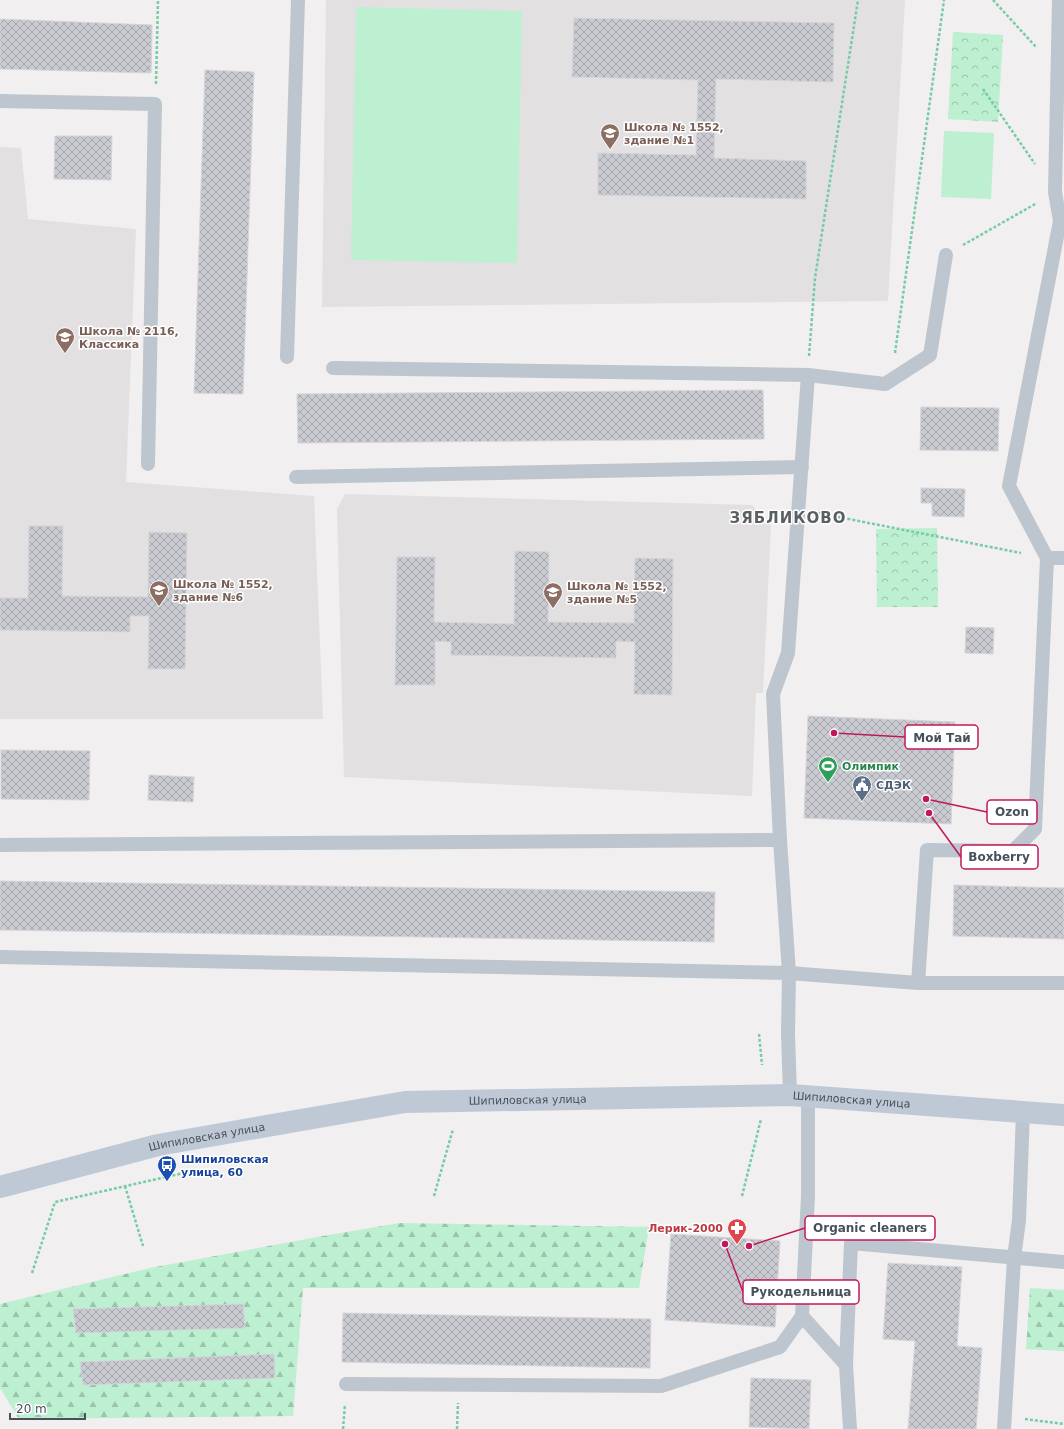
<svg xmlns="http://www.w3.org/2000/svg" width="1064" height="1429" font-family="'DejaVu Sans',sans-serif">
	<defs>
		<pattern id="forest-firs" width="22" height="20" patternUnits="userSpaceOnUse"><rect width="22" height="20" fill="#bdefd1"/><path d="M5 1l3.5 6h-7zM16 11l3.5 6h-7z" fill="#9bc4ad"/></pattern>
		<pattern id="park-crowns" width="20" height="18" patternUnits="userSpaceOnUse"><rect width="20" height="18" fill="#bdefd1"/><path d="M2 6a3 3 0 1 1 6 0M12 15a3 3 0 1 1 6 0" fill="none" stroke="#9bc4ad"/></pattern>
		<pattern id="building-cross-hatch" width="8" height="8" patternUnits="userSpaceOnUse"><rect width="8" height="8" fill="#c9cbd1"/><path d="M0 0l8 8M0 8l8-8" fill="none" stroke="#a5a7ad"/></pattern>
	</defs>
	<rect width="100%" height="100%" fill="#f1efef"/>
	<path fill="#e2e0e1" d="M326 0H905L888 301 322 307Z
		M0 147 21 148 28 219 136 229 126 482 314 496 323 719H0Z
		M345 494 752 505 771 526 763 693H756L752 796 344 777 337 509Z"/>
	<path fill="url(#forest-firs)" d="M400 1223 649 1227 639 1288H303L293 1416 19 1419 0 1388V1304L150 1268 323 1236Z
		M1030 1288 1064 1290V1351L1026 1349Z"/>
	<path fill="url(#park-crowns)" d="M953 32 1003 35 998 122 948 119Z
		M937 528 938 607H877L876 529Z"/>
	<path fill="#bdefd1" d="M356 7 522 11 517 263 351 260Z
		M944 131 994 133 991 199 941 197Z"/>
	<path fill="url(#building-cross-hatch)" stroke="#d3d5da" d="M574 18 834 23 833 82 716 79 714 158 806 161V199L598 195V153L696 155 698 80 572 77Z
		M0 19 152 25 151 73 0 69Z
		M205 70 254 72 243 394 194 393Z
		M55 136H112L111 180 54 179Z
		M763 390 764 439 298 443 297 394Z
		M921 407 999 408 998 451 920 450Z
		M921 488 965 489 964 517 932 516V503H921Z
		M29 526H63L62 596 148 597 149 532 187 533 185 669H148L149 616H130V632L0 630V598H28Z
		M515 551 549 552 548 622 634 623 635 558 673 559 672 695 634 694 635 642 616 641V658L451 655V642L435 641V685H395L397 557H435L434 622 514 624Z
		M966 627 994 628 993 654 965 653Z
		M808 716 955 722 951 824 804 818Z
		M1 750 90 751 89 800 1 799Z
		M149 775 194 777 193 802 148 800Z
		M0 881 715 892 714 942 0 930Z
		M954 885 1064 888V939L953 936Z
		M671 1234 780 1241 775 1327 665 1320Z
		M888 1263 962 1267 957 1346 982 1348 976 1429H908L915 1341 883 1339Z
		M243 1304 245 1328 76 1333 73 1309Z
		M343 1313 651 1319 650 1368 342 1362Z
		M274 1354 275 1378 83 1385 80 1362Z
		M751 1378 811 1380 809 1429 749 1427Z"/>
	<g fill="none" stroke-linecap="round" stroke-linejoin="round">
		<path stroke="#76cca4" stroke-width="2.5" stroke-dasharray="3 2" stroke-linecap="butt" d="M993 0 1037 48
			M156 84 158 0
			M983 89 1035 164
			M963 245 1037 203
			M895 353 944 0
			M809 356 815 278 858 0
			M818 513 1021 553
			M759 1034 762 1065
			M125 1186 143 1246
			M434 1196 453 1129
			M742 1196 761 1119
			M32 1273 55 1202 197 1170
			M1025 1419 1064 1424
			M343 1429 345 1404
			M457 1429 458 1403"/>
		<path stroke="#bdc6ce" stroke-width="14" d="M0 101 155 104 148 464
			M287 357 298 0
			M808 375 885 384 930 355 946 255
			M296 477 802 467
			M1047 558H1064
			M0 845 780 840
			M0 957 789 973 780 840 773 694 788 653 808 375 333 368
			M918 983 927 850 1013 851 1035 829 1047 558 1009 486 1060 221 1055 192 1059 0
			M790 1095 788 1034 789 973 918 983H1064
			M808 1096V1196L802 1316 846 1365
			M346 1384 661 1386 780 1347 802 1316
			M850 1429 846 1365 851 1243 1064 1262
			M1004 1429 1014 1258 1019 1220 1023 1112"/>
		<path stroke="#bfc9d5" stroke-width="22" id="s1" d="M0 1187 158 1145 405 1102 790 1095 1064 1115"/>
	</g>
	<defs>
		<symbol id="school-pin" viewBox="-11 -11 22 30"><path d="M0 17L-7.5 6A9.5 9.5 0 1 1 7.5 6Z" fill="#8d6e63" stroke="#fff"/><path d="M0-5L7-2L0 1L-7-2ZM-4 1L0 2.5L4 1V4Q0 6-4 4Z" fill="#fff"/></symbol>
		<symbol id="stadium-pin" viewBox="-11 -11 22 30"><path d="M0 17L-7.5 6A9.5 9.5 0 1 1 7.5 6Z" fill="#2e9e5b" stroke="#fff"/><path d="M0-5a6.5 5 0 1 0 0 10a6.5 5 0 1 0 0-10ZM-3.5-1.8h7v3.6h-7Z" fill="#fff"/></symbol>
		<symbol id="civic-pin" viewBox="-11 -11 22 30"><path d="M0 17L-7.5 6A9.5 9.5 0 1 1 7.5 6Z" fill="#5c6f8a" stroke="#fff"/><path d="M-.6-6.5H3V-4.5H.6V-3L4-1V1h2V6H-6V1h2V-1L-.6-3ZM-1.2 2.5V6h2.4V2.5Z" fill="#fff"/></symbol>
		<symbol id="bus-pin" viewBox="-11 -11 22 30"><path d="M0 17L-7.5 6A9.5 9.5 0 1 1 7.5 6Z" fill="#1a4fb4" stroke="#fff"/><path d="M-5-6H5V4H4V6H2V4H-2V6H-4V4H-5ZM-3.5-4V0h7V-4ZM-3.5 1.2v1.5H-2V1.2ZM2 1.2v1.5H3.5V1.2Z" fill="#fff"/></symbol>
		<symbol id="pharmacy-pin" viewBox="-11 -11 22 30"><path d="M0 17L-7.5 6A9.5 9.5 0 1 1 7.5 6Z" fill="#e0444e" stroke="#fff"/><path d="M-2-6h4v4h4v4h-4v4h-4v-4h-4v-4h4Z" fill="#fff"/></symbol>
	</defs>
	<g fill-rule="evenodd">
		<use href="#school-pin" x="599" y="122" width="22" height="30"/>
		<use href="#school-pin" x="54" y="326" width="22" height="30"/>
		<use href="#school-pin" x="148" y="579" width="22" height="30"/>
		<use href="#school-pin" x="542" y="581" width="22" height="30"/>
		<use href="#stadium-pin" x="817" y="755" width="22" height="30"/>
		<use href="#civic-pin" x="851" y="774" width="22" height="30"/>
		<use href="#bus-pin" x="156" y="1154" width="22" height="30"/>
		<use href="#pharmacy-pin" x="726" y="1217" width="22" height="30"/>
	</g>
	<g text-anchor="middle" stroke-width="3" stroke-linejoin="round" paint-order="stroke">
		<g font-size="11" font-weight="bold" fill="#785e54" stroke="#fff" text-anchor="start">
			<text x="624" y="131">Школа № 1552,<tspan x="624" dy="13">здание №1</tspan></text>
			<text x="79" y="335">Школа № 2116,<tspan x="79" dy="13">Классика</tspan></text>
			<text x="173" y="588">Школа № 1552,<tspan x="173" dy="13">здание №6</tspan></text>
			<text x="567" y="590">Школа № 1552,<tspan x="567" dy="13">здание №5</tspan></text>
		</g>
		<g font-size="11" font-weight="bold" fill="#27864d" stroke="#fff" text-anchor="start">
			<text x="842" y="770">Олимпик</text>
		</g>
		<g font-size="11" font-weight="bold" fill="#4e5e75" stroke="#fff" text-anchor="start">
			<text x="876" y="789">СДЭК</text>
		</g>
		<g font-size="11" fill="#47515c" stroke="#fff">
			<text dy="4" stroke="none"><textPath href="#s1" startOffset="537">Шипиловская улица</textPath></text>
			<text dy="4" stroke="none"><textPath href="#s1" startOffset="861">Шипиловская улица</textPath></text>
			<text dy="4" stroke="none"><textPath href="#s1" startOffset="213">Шипиловская улица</textPath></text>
		</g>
		<g font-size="11" font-weight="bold" fill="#164399" stroke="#fff" text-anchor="start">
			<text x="181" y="1163">Шипиловская<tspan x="181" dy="13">улица, 60</tspan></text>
		</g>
		<g font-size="11" font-weight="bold" fill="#be3a42" stroke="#fff" text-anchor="end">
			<text x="723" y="1232">Лерик-2000</text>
		</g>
		<g font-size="15" font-weight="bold" letter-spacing="1" fill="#5b5f64" stroke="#fff">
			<text x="788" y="523">ЗЯБЛИКОВО</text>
		</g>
	</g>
	<path fill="none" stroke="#c2185b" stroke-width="1.5" d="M834 733L905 737M926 799L987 812M929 813L961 857M749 1246L805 1228M725 1244L743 1292"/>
	<g fill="#c2185b" stroke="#fff" stroke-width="1.5">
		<circle cx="834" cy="733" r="4"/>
		<circle cx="926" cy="799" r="4"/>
		<circle cx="929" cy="813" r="4"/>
		<circle cx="749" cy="1246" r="4"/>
		<circle cx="725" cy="1244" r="4"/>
	</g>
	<g fill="#fff" stroke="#c2185b" stroke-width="1.5">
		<rect x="905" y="725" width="73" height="24" rx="4"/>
		<rect x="987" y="800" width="50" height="24" rx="4"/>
		<rect x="961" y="845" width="77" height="24" rx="4"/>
		<rect x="805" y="1216" width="130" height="24" rx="4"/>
		<rect x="743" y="1280" width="116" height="24" rx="4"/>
	</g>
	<g font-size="12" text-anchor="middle" font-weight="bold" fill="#47515c">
		<text x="942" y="742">Мой Тай</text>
		<text x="1012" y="816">Ozon</text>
		<text x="999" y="861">Boxberry</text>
		<text x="870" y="1232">Organic cleaners</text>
		<text x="801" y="1296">Рукодельница</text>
	</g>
	<path d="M10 1413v6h75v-6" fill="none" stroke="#47515c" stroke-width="2"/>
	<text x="16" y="1413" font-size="12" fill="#47515c" stroke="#ffffff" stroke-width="3" paint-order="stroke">20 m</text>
</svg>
